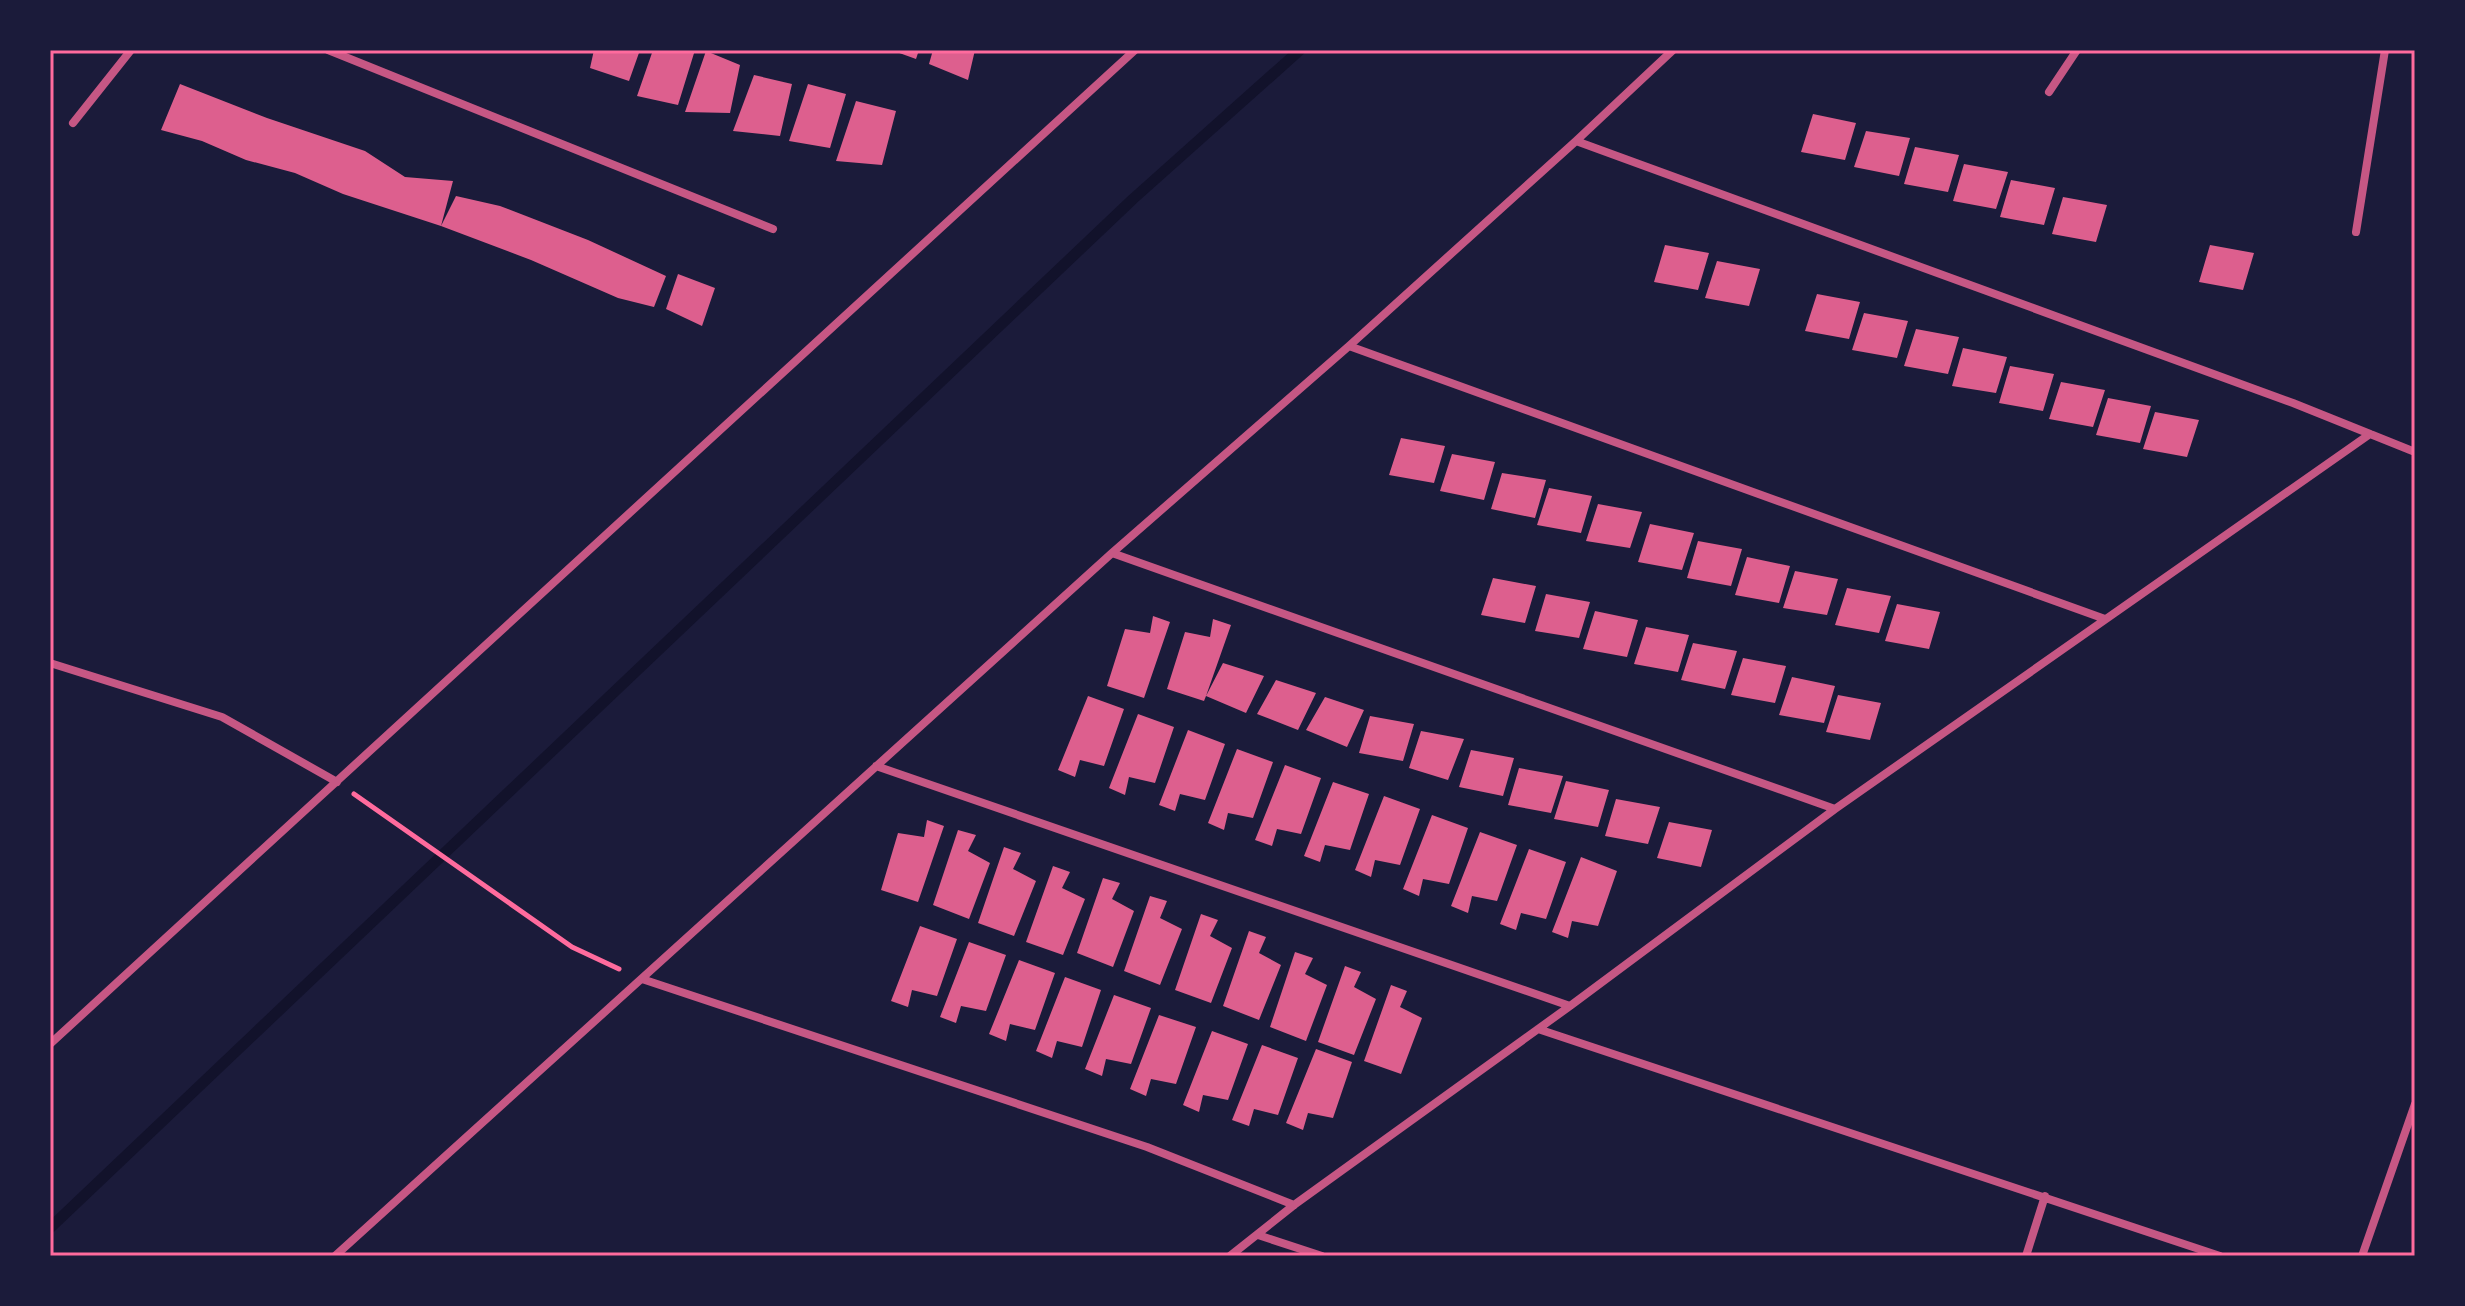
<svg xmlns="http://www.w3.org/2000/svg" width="2465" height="1306" font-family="Inter,sans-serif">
	<rect width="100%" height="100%" fill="#1b1b3a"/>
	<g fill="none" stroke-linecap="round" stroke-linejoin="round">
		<path stroke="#12122b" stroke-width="11" d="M50 1228 1133 199 1300 50"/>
	</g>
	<path fill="#dd5f8e" d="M594 50H640L629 81 590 68Z
		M653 50H695L678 105 637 96Z
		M891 50H919L916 59Z
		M933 50H975L968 80 929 64Z
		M706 51 740 65 730 113 685 112Z
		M754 75 792 84 780 136 733 131Z
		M180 84 267 118 365 151 405 177 453 181 441 226 343 194 295 173 246 160 202 141 161 130Z
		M808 84 846 94 830 148 789 141Z
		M856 101 896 111 882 165 836 161Z
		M1813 114 1856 123 1845 160 1801 152Z
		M1866 131 1910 138 1899 176 1854 167Z
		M1915 147 1959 155 1948 192 1904 184Z
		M1964 164 2008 172 1996 209 1953 201Z
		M2011 180 2055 188 2044 225 2000 217Z
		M456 196 500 206 588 240 666 276 654 307 618 298 531 260 441 226Z
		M2063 197 2107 205 2096 242 2052 234Z
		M1665 245 1709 253 1698 290 1654 282Z
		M2210 245 2254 253 2243 290 2199 282Z
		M1717 261 1760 269 1749 306 1705 298Z
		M678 274 715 288 702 326 666 309Z
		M1817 294 1860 302 1849 339 1805 331Z
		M1864 313 1908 321 1897 358 1852 350Z
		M1916 329 1959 337 1948 374 1904 366Z
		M1963 348 2007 357 1996 393 1952 386Z
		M2010 366 2054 374 2043 411 1999 403Z
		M2061 382 2105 390 2093 427 2049 419Z
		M2108 398 2151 406 2140 443 2096 435Z
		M2155 412 2199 420 2187 457 2143 449Z
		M1401 438 1445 446 1434 483 1389 475Z
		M1452 454 1495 462 1484 500 1440 491Z
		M1502 473 1546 480 1535 518 1491 509Z
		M1549 488 1592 496 1581 533 1537 525Z
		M1598 504 1642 512 1630 548 1586 541Z
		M1650 524 1694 533 1682 570 1638 562Z
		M1698 541 1742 549 1731 586 1687 578Z
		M1747 557 1790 566 1779 603 1735 595Z
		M1795 571 1838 579 1827 615 1783 608Z
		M1493 578 1536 586 1525 623 1481 615Z
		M1847 588 1891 596 1879 633 1835 625Z
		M1546 594 1590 602 1579 638 1535 631Z
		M1897 604 1940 612 1929 649 1885 641Z
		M1595 611 1638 620 1627 657 1583 649Z
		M1153 616 1170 622 1144 698 1107 686 1125 629 1150 633Z
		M1213 619 1231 625 1206 696 1223 663 1264 676 1246 713 1206 696 1204 701 1167 689 1185 632 1210 637Z
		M1646 627 1689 635 1678 672 1634 664Z
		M1693 643 1737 651 1725 689 1681 680Z
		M1743 658 1786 666 1775 703 1731 695Z
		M1792 677 1835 686 1824 723 1779 715Z
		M1276 680 1316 693 1298 730 1257 714Z
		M1838 695 1881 703 1870 740 1826 732Z
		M1088 696 1124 709 1104 766 1080 760 1075 777 1058 770Z
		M1325 697 1364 710 1347 747 1306 730Z
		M1138 714 1174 727 1155 783 1129 777 1125 795 1109 788Z
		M1370 716 1414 724 1403 761 1359 753Z
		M1188 730 1225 744 1205 800 1180 794 1175 811 1159 805Z
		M1421 731 1464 739 1448 780 1409 768Z
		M1237 749 1273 762 1253 818 1228 813 1224 830 1208 823Z
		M1471 750 1514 758 1503 796 1459 787Z
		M1285 765 1321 778 1301 834 1277 829 1272 846 1255 840Z
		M1519 768 1563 776 1551 813 1508 805Z
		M1566 781 1609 790 1598 827 1554 819Z
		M1333 782 1369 794 1350 850 1325 845 1320 862 1304 856Z
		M1384 796 1420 809 1400 865 1375 860 1371 877 1355 870Z
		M1616 799 1660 807 1648 844 1605 836Z
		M1432 815 1468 828 1449 884 1423 879 1419 896 1403 889Z
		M927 820 944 826 918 902 881 890 898 833 924 837Z
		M1669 822 1712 830 1701 867 1657 858Z
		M958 830 976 835 968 851 990 863 969 919 933 905Z
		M1480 832 1517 845 1497 901 1472 896 1468 913 1451 906Z
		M1004 847 1021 853 1013 869 1036 881 1014 936 978 923Z
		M1529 849 1566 862 1546 919 1521 913 1516 930 1500 924Z
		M1581 857 1617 871 1598 926 1572 921 1568 938 1552 932Z
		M1053 866 1070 872 1062 888 1085 899 1063 955 1026 942Z
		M1103 878 1120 883 1112 899 1134 911 1113 967 1077 953Z
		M1150 896 1167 901 1160 918 1182 929 1160 985 1124 971Z
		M1201 914 1218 920 1210 936 1232 948 1211 1003 1175 990Z
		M920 926 957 939 937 996 912 990 908 1007 891 1001Z
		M1249 931 1266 937 1259 953 1281 965 1259 1020 1223 1006Z
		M969 942 1006 955 986 1011 961 1006 956 1023 940 1017Z
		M1295 952 1313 958 1305 974 1327 985 1306 1041 1270 1027Z
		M1019 960 1055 973 1035 1030 1010 1024 1006 1041 989 1034Z
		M1345 966 1361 972 1354 987 1376 999 1354 1055 1318 1042Z
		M1065 977 1101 990 1082 1047 1057 1041 1052 1058 1036 1051Z
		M1391 985 1407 991 1400 1007 1422 1018 1401 1074 1364 1061Z
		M1114 995 1151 1008 1131 1064 1106 1059 1102 1076 1085 1069Z
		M1159 1015 1196 1027 1176 1084 1151 1079 1146 1096 1130 1089Z
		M1212 1031 1248 1044 1228 1100 1203 1095 1199 1112 1183 1105Z
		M1262 1045 1298 1058 1278 1115 1254 1109 1249 1126 1232 1120Z
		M1316 1049 1352 1062 1333 1118 1308 1113 1303 1130 1286 1123Z"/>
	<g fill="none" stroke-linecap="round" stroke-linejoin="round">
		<path stroke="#ff6b9d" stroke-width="5" d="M354 794 572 947 619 969"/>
		<path stroke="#c65784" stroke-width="8" d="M328 50 773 229
			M2049 92 2077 50
			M73 123 131 50
			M1576 141 2293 403 2415 452
			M2356 232 2385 50
			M1349 346 2105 619
			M1112 553 1835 809
			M50 663 222 717 337 782
			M876 766 1570 1006
			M642 979 1147 1147 1294 1205
			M1538 1029 2220 1256
			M50 1044 1135 50
			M1258 1235 1322 1256
			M335 1256 1112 553 1349 346 1576 141 1673 50
			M1230 1256 1294 1205 1570 1006 1835 809 2370 434
			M2026 1256 2045 1196
			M2362 1256 2415 1104"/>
	</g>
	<rect width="2465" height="1306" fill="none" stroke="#1b1b3a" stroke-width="104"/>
	<rect x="52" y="52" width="2361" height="1202" fill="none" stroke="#ff6b9d" stroke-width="3"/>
</svg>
